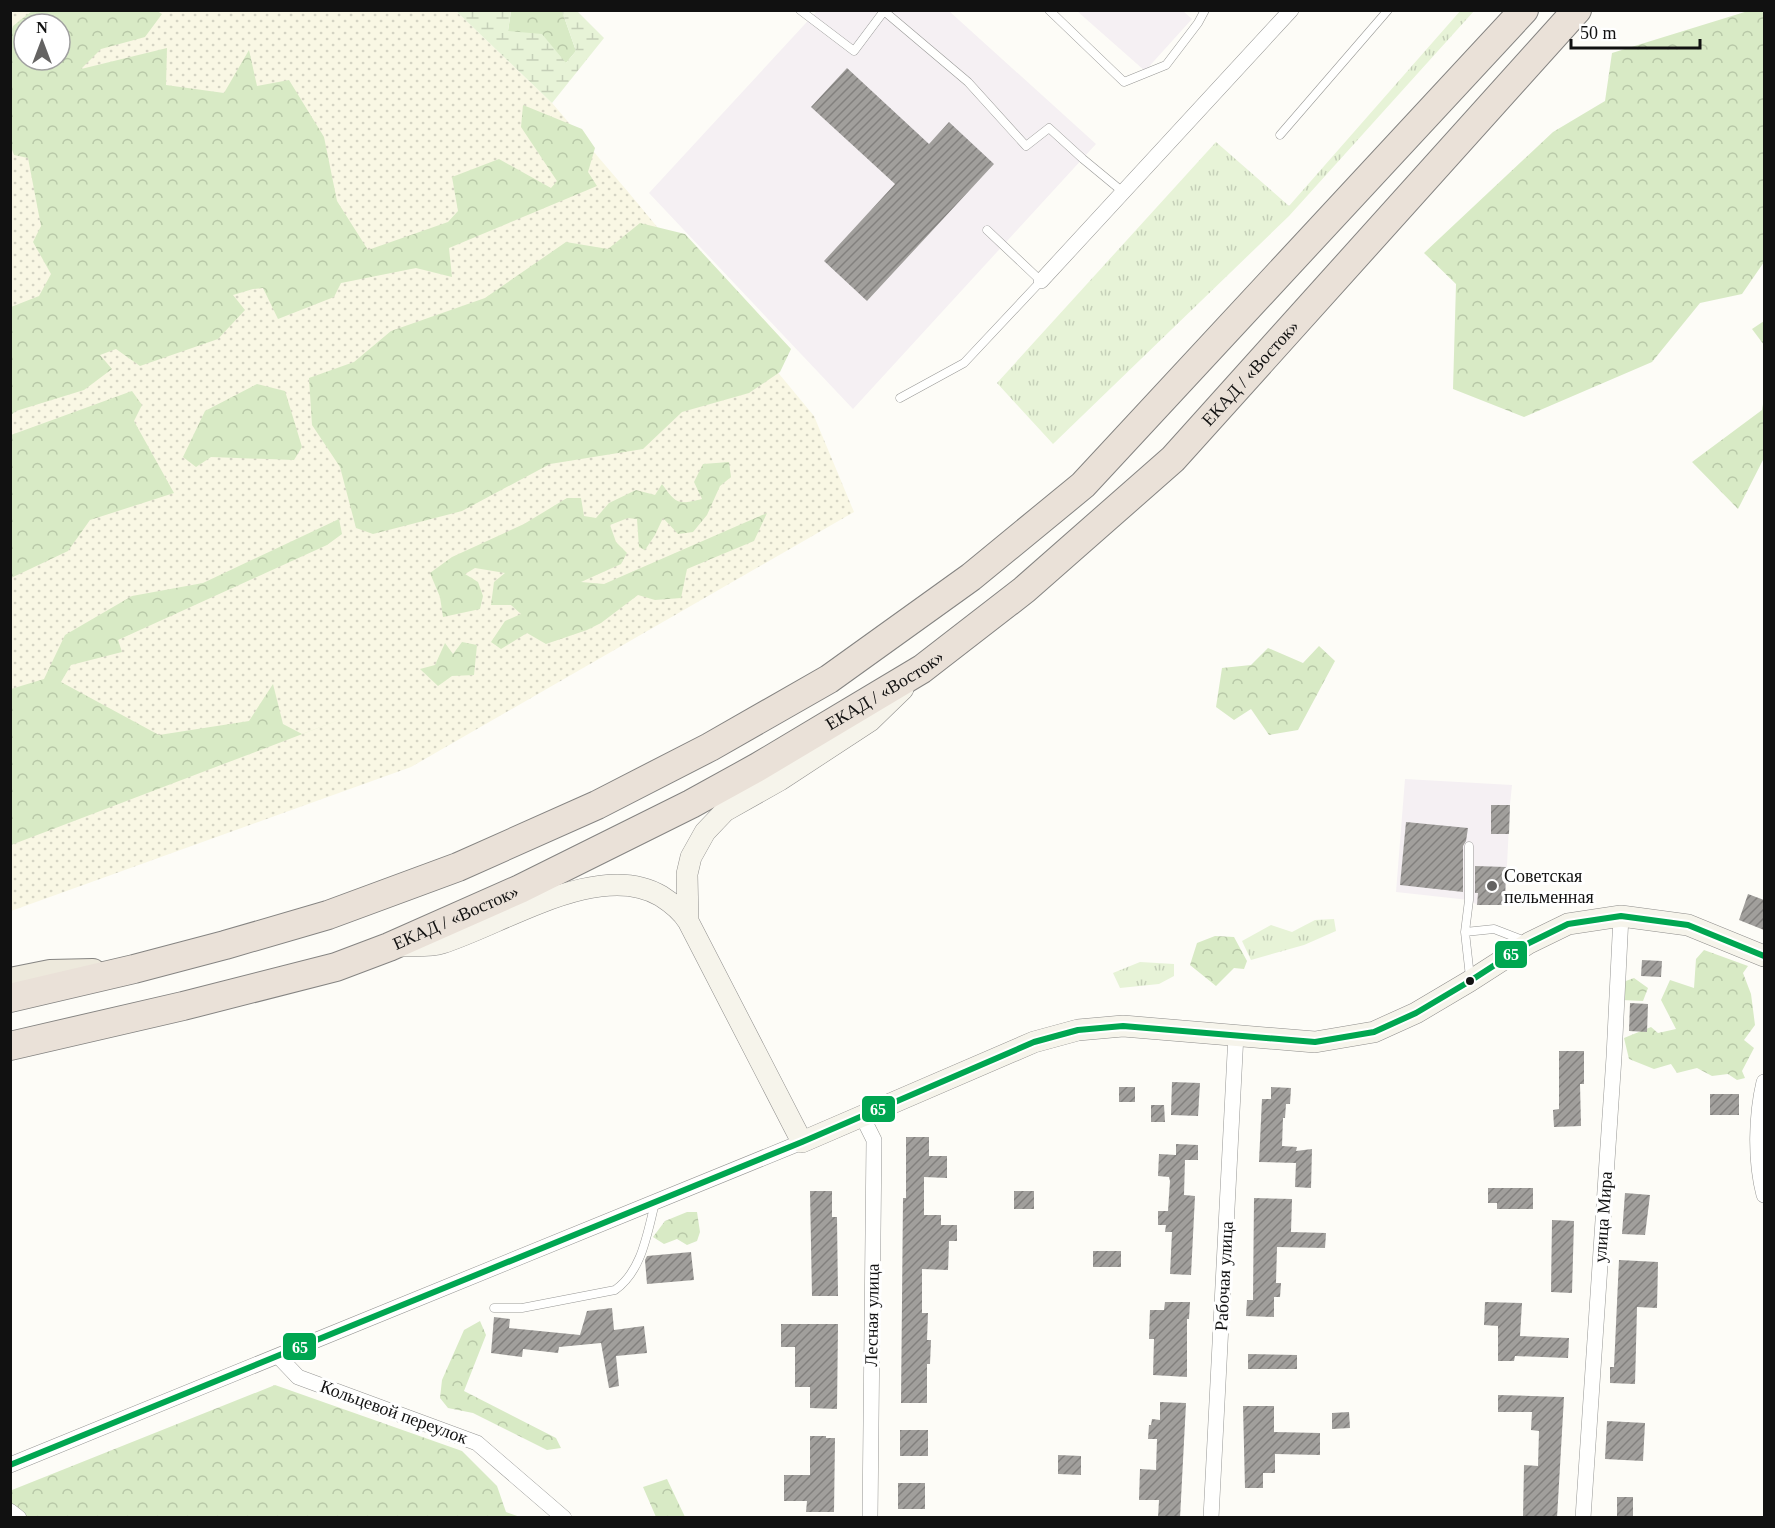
<svg xmlns="http://www.w3.org/2000/svg" width="1775" height="1528" font-family="Georgia,serif">
	<defs>
		<pattern id="farmland-dots" width="8" height="8" patternUnits="userSpaceOnUse" patternTransform="scale(1.5)"><rect width="8" height="8" fill="#f9f7e4"/><path d="M2 2h.1M6 6h.1" fill="none" stroke="#d4d3c3" stroke-width="1.8" stroke-linecap="round"/></pattern>
		<pattern id="grass-tufts" width="24" height="20" patternUnits="userSpaceOnUse" patternTransform="scale(1.5)"><rect width="24" height="20" fill="#e7f3d7"/><path d="M3 7l-1-3M5 7V3M7 7l1-3M15 17l-1-3M17 17v-4M19 17l1-3" fill="none" stroke="#c5cfb8"/></pattern>
		<pattern id="forest-crowns" width="20" height="18" patternUnits="userSpaceOnUse" patternTransform="scale(1.5)"><rect width="20" height="18" fill="#d8eac5"/><path d="M2 6a3 3 0 1 1 6 0M12 15a3 3 0 1 1 6 0" fill="none" stroke="#b8c8a8"/></pattern>
		<pattern id="wetland-marsh" width="20" height="14" patternUnits="userSpaceOnUse" patternTransform="scale(1.5)"><rect width="20" height="14" fill="#e7f3d7"/><path d="M1 5h8M5 5V1M11 12h8M15 12V8" fill="none" stroke="#c5cfb8"/></pattern>
		<pattern id="building-hatch" width="6" height="6" patternUnits="userSpaceOnUse" patternTransform="scale(1.5)"><rect width="6" height="6" fill="#a19f9c"/><path d="M-1 1l2-2M0 6l6-6M5 7l2-2" fill="none" stroke="#82807e"/></pattern>
	</defs>
	<rect width="100%" height="100%" fill="#fdfcf7"/>
	<path fill="#f5f0f3" d="M817 11H949L1096 144 853 409 649 193Z
		M1077 11H1183L1192 19 1145 71Z
		M1405 779 1512 785 1510 805 1505 905H1477L1469 900 1396 892Z"/>
	<path fill="url(#farmland-dots)" fill-rule="evenodd" d="M11 11H456L552 103 629 193 814 416 854 512 411 767 11 911ZM24 24H60V60H24Z"/>
	<path fill="url(#grass-tufts)" d="M1461 10 1474 11 1289 216 1053 444 997 383 1216 142 1289 206Z
		M1334 919 1336 931 1304 945 1251 960 1242 941 1271 925 1292 932 1315 920Z
		M1140 962 1174 964V976L1159 984 1120 988 1113 973Z"/>
	<path fill="url(#forest-crowns)" fill-rule="evenodd" d="M32 11H157L162 14 145 37 101 49 81 69 167 48 166 85 224 93 249 50 257 86 289 80 324 137 337 201 368 250 448 222 458 211 452 177 499 159 551 188 557 181 521 127 523 105 582 129 595 148 588 172 597 186 449 248 452 277 416 268 341 283 334 297 278 319 263 288 253 289 233 295 245 310 218 339 140 366 116 349 100 355 112 369 84 390 16 411 11 415V307L39 296 51 274 33 242 41 226 28 158 14 155 11 147V32L13 26ZM24 24H60V60H24Z
		M511 11H562L576 51 566 63 508 31Z
		M1748 11H1764V262L1742 294 1700 303 1652 362 1524 417 1453 389 1456 284 1424 253 1553 132 1605 101 1612 53Z
		M640 223 685 234 791 349 780 372 749 393 682 412 643 449 550 464 462 511 373 534 356 528 340 467 312 425 309 378 354 362 391 331 485 298 566 242 608 249Z
		M1764 321V345L1752 329Z
		M257 384 285 391 302 447 294 460 211 457 196 467 183 457 205 411Z
		M132 391 142 405 134 421 174 493 90 520 68 551 11 578V435Z
		M1764 398V458L1738 509 1692 462 1762 410Z
		M729 462 731 477 720 486 707 515 693 532 678 534 663 518 655 535 645 550 639 547 637 519 628 518 610 525 616 542 627 553 621 564 581 582 604 584 767 513 754 541 687 569 681 598 655 600 638 595 601 623 587 630 546 644 527 633 501 649 491 642 505 621 521 614 511 605H491L494 582 505 573 475 568 465 574 478 582 483 596 480 609 443 617 440 597 430 573 452 557 524 524 567 498H581L584 516 596 518 609 503 636 490 655 495 662 484C676 504 678 505 702 499L694 482 703 464Z
		M339 519 342 534 327 545 118 640 122 652 71 665 61 682 159 735 249 721 273 684 283 724 302 734 360 712 11 845V689L44 679 65 635 132 596 203 583Z
		M462 642 477 645 474 675 452 676 438 686 420 669 435 665 445 643 453 654Z
		M1319 646 1335 661 1298 730 1269 735 1251 709 1234 720 1216 707 1222 668 1251 665 1268 648 1303 663Z
		M1215 936 1234 937 1247 961 1244 969 1234 968 1216 986 1190 965 1197 943Z
		M1704 950 1748 966 1743 973 1751 994 1755 1025 1744 1040 1754 1048 1742 1071 1745 1078 1737 1080 1728 1074 1712 1076 1697 1068 1677 1073 1671 1064 1654 1069 1629 1059 1624 1038 1651 1027 1658 1033 1676 1029 1661 1000 1670 980 1694 988 1696 959Z
		M1634 978 1648 988 1643 1001 1622 1000 1623 982Z
		M687 1212H697L700 1232 697 1241 687 1245 677 1239 664 1244 653 1237 665 1221Z
		M480 1321 486 1335 464 1391 556 1438 561 1448 547 1450 473 1413 448 1408 440 1398 442 1380 464 1330Z
		M275 1385 462 1451 497 1486 506 1512 520 1517 11 1518 12 1490Z
		M667 1479 685 1517H656L643 1487Z"/>
	<path fill="url(#wetland-marsh)" d="M456 11H511L508 31 542 34 566 63 576 51 562 11H577L604 38 552 103Z"/>
	<path fill="url(#building-hatch)" d="M847 68 929 144 949 122 994 164 867 301 824 261 895 184 811 107Z
		M1491 805H1510L1509 834H1491Z
		M1406 822 1468 828 1466 841 1463 846V892L1400 885Z
		M1475 866 1506 867 1505 905H1477L1478 893H1475Z
		M1748 894 1764 900V930L1739 920Z
		M1642 960 1662 961 1661 977 1641 976Z
		M1630 1003 1648 1004 1647 1032 1629 1031Z
		M1559 1051H1584V1084H1580L1581 1126 1554 1127 1553 1110 1559 1109Z
		M1172 1082 1200 1083 1198 1116 1171 1115Z
		M1119 1087H1135V1102H1119Z
		M1271 1087 1291 1088 1290 1104H1286L1285 1118H1283L1282 1146 1297 1147 1296 1151 1312 1149 1311 1188 1295 1187 1296 1163 1259 1162 1262 1099H1271Z
		M1710 1094H1739V1115H1710Z
		M1151 1105H1164L1165 1122H1151Z
		M906 1137H929V1156H947V1178L924 1177V1215H941V1225H957V1241H949L948 1270 922 1269V1313H928L927 1340H931L930 1364H927V1403H901L903 1198H906Z
		M1176 1144 1198 1145V1160H1185L1184 1195 1195 1196 1191 1275 1170 1274 1172 1232H1165L1166 1225H1158V1211H1168L1170 1181 1169 1177 1158 1176 1159 1154 1176 1155Z
		M1488 1188H1533V1209H1497V1203H1488Z
		M810 1191H832V1217H837L838 1296H812Z
		M1014 1191H1034V1209H1014Z
		M1625 1193 1650 1195 1645 1235 1622 1234Z
		M1254 1198 1292 1199 1291 1232 1326 1233 1325 1248 1277 1247 1276 1283H1281L1280 1297H1274V1317L1246 1316 1247 1300H1253Z
		M1552 1220 1574 1221 1572 1293 1551 1292Z
		M1093 1251H1121V1267H1093Z
		M691 1252 694 1280 647 1284 645 1260 647 1256Z
		M1619 1260 1658 1262 1657 1308 1637 1307 1635 1384 1610 1383V1367H1614Z
		M1165 1302H1190L1189 1319H1187V1377L1153 1375 1154 1339H1149L1150 1310H1164Z
		M1485 1302 1522 1303 1520 1336 1569 1338 1568 1358 1515 1356 1514 1361H1498V1326L1484 1325Z
		M612 1308 614 1330 644 1326 647 1353 616 1356 619 1386 609 1388 601 1343 559 1347 558 1353 523 1349 522 1357 491 1353 494 1317 510 1319 509 1328 580 1335 587 1311Z
		M781 1324H838L837 1409 810 1408V1387H795V1347H781Z
		M1248 1354 1297 1355V1369H1248Z
		M1498 1395 1564 1397 1557 1518H1523L1524 1465 1538 1466 1539 1431 1531 1430 1532 1412H1498Z
		M1160 1402 1186 1403 1180 1518H1158L1159 1500H1139L1140 1469 1156 1470 1157 1439H1148L1149 1425H1151L1152 1419 1160 1420Z
		M1243 1406H1274V1432L1320 1433V1455L1275 1454V1473H1263V1488H1245Z
		M1349 1412 1350 1428 1332 1429V1413Z
		M1607 1421 1645 1423 1643 1461 1605 1459Z
		M900 1430H928V1456H900Z
		M810 1436H826V1438H835L834 1512H806L807 1501H784V1475H810Z
		M1058 1455 1081 1456V1475L1058 1474Z
		M898 1483H925V1509H898Z
		M1617 1497H1633V1518H1617Z"/>
	<g fill="none" stroke-linecap="round" stroke-linejoin="round">
		<defs>
			<path id="lane" d="M800 10 854 51 884 11 968 82 1026 146 1049 128 1083 159 1123 192
				M1049 10 1124 82 1166 65 1198 23 1205 10
				M1280 135 1388 10
				M900 398 964 363 1041 281 987 230
				M1465 932 1469 900V846
				M1470 977 1465 932 1494 929 1525 941
				M494 1308H522L615 1290C642 1271 647 1234 655 1203"/>
			<path id="street" d="M1041 281 1291 10
				M1764 1082C1756 1116 1755 1161 1764 1195
				M862 1116 874 1140 870 1518
				M278 1356 298 1377 477 1443 564 1518
				M10 1465 802 1142
				M10 1511 19 1518
				M1211 1518 1236 1034
				M1583 1518 1614 1057 1621 916"/>
			<path id="secondary" d="M688 921 687 874 691 857 705 832 725 811 780 780 870 721 903 689
				M401 946C414 945 430 947 442 943 503 924 600 859 661 896 672 903 681 910 688 921L802 1142 1034 1042 1078 1030 1123 1026 1315 1042 1374 1032 1416 1013 1470 981 1529 943 1568 924 1621 916 1688 925 1764 956"/>
			<path id="primary" d="M10 980 50 972 93 971"/>
			<g id="highway">
				<path d="M10 998 134 969 225 945 328 915 458 867 597 805 710 747 829 679 971 577 1083 485 1524 10"/>
				<path id="s1" d="M10 1046 183 1006 336 967 389 947 520 889 691 804 758 767 922 669 1024 590 1173 459 1577 10"/>
			</g>
		</defs>
		<use href="#lane" stroke="#979795" stroke-width="9"/>
		<use href="#street" stroke="#979795" stroke-width="16"/>
		<use href="#secondary" stroke="#8e8d8b" stroke-width="22"/>
		<use href="#primary" stroke="#858482" stroke-width="26"/>
		<use href="#highway" stroke="#858482" stroke-width="30"/>
		<use href="#lane" stroke="#fffffe" stroke-width="8"/>
		<use href="#street" stroke="#fffffe" stroke-width="15"/>
		<use href="#secondary" stroke="#f6f4eb" stroke-width="21"/>
		<use href="#primary" stroke="#ede9dc" stroke-width="24"/>
		<use href="#highway" stroke="#eae1d8" stroke-width="28"/>
		<defs>
			<path id="bus-1" d="M10 1465 802 1142 1034 1042 1078 1030 1123 1026 1315 1042 1374 1032 1416 1013 1470 981 1529 943 1568 924 1621 916 1688 925 1764 956"/>
		</defs>
		<use href="#bus-1" stroke="#fff" stroke-width="10"/>
		<use href="#bus-1" stroke="#00a651" stroke-width="6"/>
	</g>
	<circle fill="#646362" stroke="#fff" stroke-width="2" cx="1492" cy="886" r="6"/>
	<circle fill="#111" stroke="#fff" stroke-width="2" cx="1470" cy="981" r="5"/>
	<g text-anchor="middle" stroke-width="6" stroke-linejoin="round" paint-order="stroke">
		<g font-size="18" fill="#111" stroke="#fff">
			<text dy="6" stroke="none"><textPath href="#s1" startOffset="1437">ЕКАД / «Восток»</textPath></text>
			<text dy="6" stroke="none"><textPath href="#s1" startOffset="951">ЕКАД / «Восток»</textPath></text>
			<text dy="6" stroke="none"><textPath href="#s1" startOffset="465">ЕКАД / «Восток»</textPath></text>
			<text transform="translate(1603 1217) rotate(-86)" y="6">улица Мира</text>
			<text transform="translate(1224 1276) rotate(-87)" y="6">Рабочая улица</text>
			<text transform="translate(872 1315) rotate(-89)" y="6">Лесная улица</text>
			<text transform="translate(394 1412) rotate(20)" y="6">Кольцевой переулок</text>
		</g>
		<g font-size="18" fill="#111" stroke="#fff" text-anchor="start">
			<text x="1504" y="882">Советская<tspan x="1504" dy="21">пельменная</tspan></text>
		</g>
	</g>
	<g stroke="#fff" stroke-width="2">
		<rect x="1494" y="940" width="34" height="29" rx="6" fill="#00a651"/>
		<rect x="861" y="1095" width="35" height="28" rx="6" fill="#00a651"/>
		<rect x="282" y="1332" width="35" height="29" rx="6" fill="#00a651"/>
	</g>
	<g font-size="16" text-anchor="middle" font-weight="bold" fill="#fff">
		<text x="1511" y="960">65</text>
		<text x="878" y="1115">65</text>
		<text x="300" y="1353">65</text>
	</g>
	<rect width="1775" height="1528" fill="none" stroke="#111111" stroke-width="24"/>
	<g transform="translate(42 42)"><circle r="28" fill="#ffffff" stroke="#a0a0a0" stroke-width="1.5"/>
	<path d="M0-4.5L10 22L0 15L-10 22Z" fill="#646362"/>
	<text y="-9" font-size="16" font-weight="bold" text-anchor="middle" fill="#111111">N</text>
	</g>
	<path d="M1571 39v9h129v-9" fill="none" stroke="#111111" stroke-width="3"/>
	<text x="1580" y="39" font-size="18" fill="#111111" stroke="#ffffff" stroke-width="4.5" paint-order="stroke">50 m</text>
</svg>
